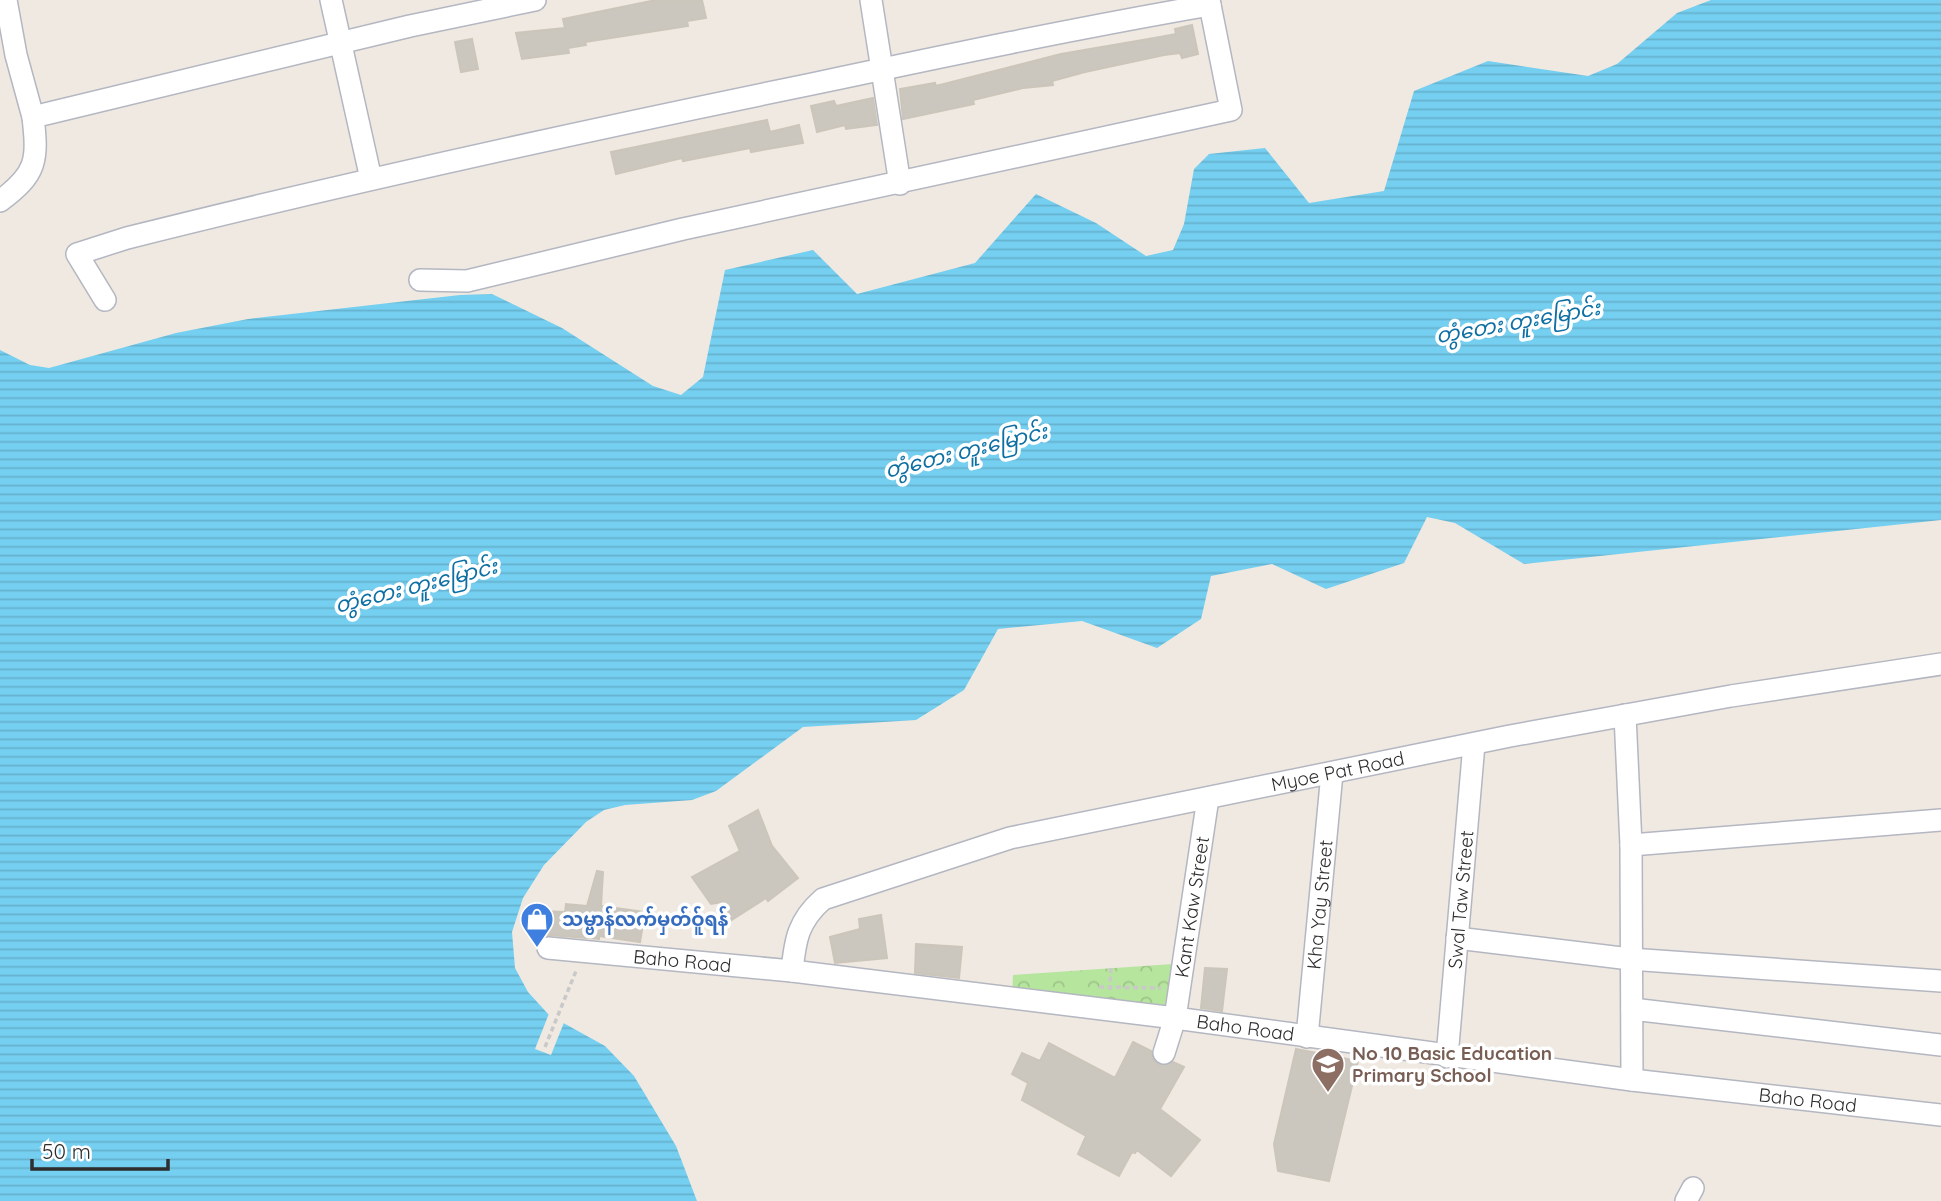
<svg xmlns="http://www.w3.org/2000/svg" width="1941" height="1201" font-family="Quicksand,'Noto Sans Myanmar',sans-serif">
	<defs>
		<pattern id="forest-crowns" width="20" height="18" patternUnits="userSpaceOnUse" patternTransform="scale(1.75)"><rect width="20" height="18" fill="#b6e59e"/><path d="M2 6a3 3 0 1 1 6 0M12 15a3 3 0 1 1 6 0" fill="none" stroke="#9dc588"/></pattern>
		<pattern id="water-rules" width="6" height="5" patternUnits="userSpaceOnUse" patternTransform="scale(1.75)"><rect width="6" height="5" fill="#75cff0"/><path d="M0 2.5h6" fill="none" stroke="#66b2ce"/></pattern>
	</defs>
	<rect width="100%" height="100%" fill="#efe9e1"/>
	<path fill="url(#forest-crowns)" d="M1173 964 1167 1013 1012 995 1013 975Z"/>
	<path fill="url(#water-rules)" d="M1711 0H1941V520L1524 564 1455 523 1427 517 1404 563 1326 589 1272 564 1211 576 1201 619 1157 648 1082 621 998 629 964 690 916 720 803 727 716 791 692 800 625 805 604 810 586 822 544 865 523 898 512 932 515 968 528 992 549 1015 605 1046 634 1076 676 1146 697 1201H0V350L30 365 49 368 176 333 248 319 460 295 492 294 562 328 653 386 681 395 703 377 725 270 813 250 857 294 975 263 1036 194 1096 223 1146 256 1173 250 1184 224 1194 169 1209 154 1265 148 1309 203 1384 191 1414 91 1488 61 1588 76 1617 64 1677 13Z"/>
	<path fill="#efe9e1" d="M550 1011 565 1020 551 1055 535 1049Z"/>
	<path fill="#cbc7bf" stroke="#cbc5ba" stroke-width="2" d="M656 0H702L706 18 687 21 688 26 585 42 586 45 568 48 569 53 522 59 516 33 565 28 563 19Z
		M1192 25 1198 54 1182 58 1180 53 1164 55 1085 72 1052 81 1053 85 1023 88 973 100 974 104 903 119 900 89 935 83 936 86 1061 54 1160 37 1176 34 1175 29Z
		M472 39 478 69 461 72 455 42Z
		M873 98 877 125 846 129 845 125 817 132 811 106 834 101 836 106Z
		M767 120 770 132 799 125 803 143 751 152 750 148 683 161 682 158 616 174 611 152Z
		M758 810 772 846 798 878 768 901 766 898 730 921 722 902 711 904 692 877 740 851 729 826Z
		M597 871 603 872 601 906 645 912 640 942 599 936V939L549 935 538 940 540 911 565 912 566 904 587 906Z
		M881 915 887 958 835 963 830 937 860 929 859 919Z
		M916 944 962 947 959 978 915 973Z
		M1205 968 1227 969 1222 1011 1201 1008Z
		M1133 1042 1151 1051 1154 1061 1159 1065 1173 1062 1184 1067 1160 1109 1200 1140 1171 1176 1137 1150 1135 1153 1132 1152 1119 1176 1078 1154 1086 1136 1022 1100 1028 1083 1012 1074 1022 1053 1040 1061 1049 1043 1115 1078Z
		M1296 1049 1358 1061 1329 1181 1278 1171 1274 1144Z"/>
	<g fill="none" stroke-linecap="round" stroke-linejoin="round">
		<defs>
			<g id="minor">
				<path d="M6 0 16 55 33 117"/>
				<path d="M331 0 371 179"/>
				<path d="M871 0 900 184"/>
				<path d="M0 201C37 174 38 160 33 117L410 26 535 0"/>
				<path d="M420 280 467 281 683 229 1231 110 1209 0"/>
				<path d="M105 300 77 254 127 238C354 181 583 131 812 84 944 56 1077 28 1210 5"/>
				<path d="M1625 715 1631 845 1632 1080"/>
				<path d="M1631 845 1941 820"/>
				<path d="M1457 938 1630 959 1941 981"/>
				<path id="s1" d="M548 948 792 971 1175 1018 1632 1080 1941 1115"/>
				<path id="s2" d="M792 971C795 940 798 921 823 899L1010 838 1510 736 1731 696 1941 664"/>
				<path d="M1632 1009 1941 1045"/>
				<path id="s3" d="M1307 1037 1332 773"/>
				<path id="s4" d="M1164 1053 1175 1018 1208 798"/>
				<path id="s5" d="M1447 1057 1474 744"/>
				<path d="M1686 1201 1693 1188"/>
			</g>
		</defs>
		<use href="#minor" stroke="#b4b7c1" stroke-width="24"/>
		<path stroke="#c9c9c9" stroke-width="3.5" stroke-dasharray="5 3.5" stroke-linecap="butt" d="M1099 987 1161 988
			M1110 990 1111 968
			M545 1047 576 971"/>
		<use href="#minor" stroke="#fff" stroke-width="21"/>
	</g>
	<defs>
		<symbol id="shop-pin" viewBox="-11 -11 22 30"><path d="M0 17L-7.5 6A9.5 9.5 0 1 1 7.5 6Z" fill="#3f7fe0" stroke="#fff"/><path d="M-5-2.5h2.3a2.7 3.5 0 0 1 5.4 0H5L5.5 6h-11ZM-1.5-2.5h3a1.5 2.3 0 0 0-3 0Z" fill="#fff"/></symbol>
		<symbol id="school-pin" viewBox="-11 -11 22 30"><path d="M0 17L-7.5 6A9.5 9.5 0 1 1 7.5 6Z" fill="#8d6e63" stroke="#fff"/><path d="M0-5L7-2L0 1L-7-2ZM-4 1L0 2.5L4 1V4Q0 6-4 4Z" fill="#fff"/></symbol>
	</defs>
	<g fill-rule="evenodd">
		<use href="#shop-pin" x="518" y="900" width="38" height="52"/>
		<use href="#school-pin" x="1309" y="1045" width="38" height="52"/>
	</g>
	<g text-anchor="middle" stroke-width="7" stroke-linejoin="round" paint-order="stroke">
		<g font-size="19" fill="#2e2e2e" stroke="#fff">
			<text dy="7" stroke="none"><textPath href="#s2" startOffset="612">Myoe Pat Road</textPath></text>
			<text dy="7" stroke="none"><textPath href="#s5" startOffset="158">Swal Taw Street</textPath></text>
			<text dy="7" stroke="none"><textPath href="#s3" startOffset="133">Kha Yay Street</textPath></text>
			<text dy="7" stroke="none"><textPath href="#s4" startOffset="149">Kant Kaw Street</textPath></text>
			<text dy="7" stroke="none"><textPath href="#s1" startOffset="135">Baho Road</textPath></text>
			<text dy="7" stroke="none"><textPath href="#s1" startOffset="702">Baho Road</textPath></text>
			<text dy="7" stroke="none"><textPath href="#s1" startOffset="1269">Baho Road</textPath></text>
		</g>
		<g font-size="19" font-weight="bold" fill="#366cbe" stroke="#fff" text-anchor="start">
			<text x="562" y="926">သမ္ဗာန်လက်မှတ်ဝ်ူရန်</text>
		</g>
		<g font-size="19" font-weight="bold" fill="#785e54" stroke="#fff" text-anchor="start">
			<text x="1352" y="1060">No 10 Basic Education<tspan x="1352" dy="22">Primary School</tspan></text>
		</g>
		<g font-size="21" font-style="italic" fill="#0d6fa3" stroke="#fff">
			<text transform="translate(1518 322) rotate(-10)" y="7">တွံတေး တူးမြောင်း</text>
			<text transform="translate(966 451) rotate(-14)" y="7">တွံတေး တူးမြောင်း</text>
			<text transform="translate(416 586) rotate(-14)" y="7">တွံတေး တူးမြောင်း</text>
		</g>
	</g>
	<path d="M32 1159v10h136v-10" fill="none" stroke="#2e2e2e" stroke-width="3.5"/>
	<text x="42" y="1159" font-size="21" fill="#2e2e2e" stroke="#ffffff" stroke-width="5" paint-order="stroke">50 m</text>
</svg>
